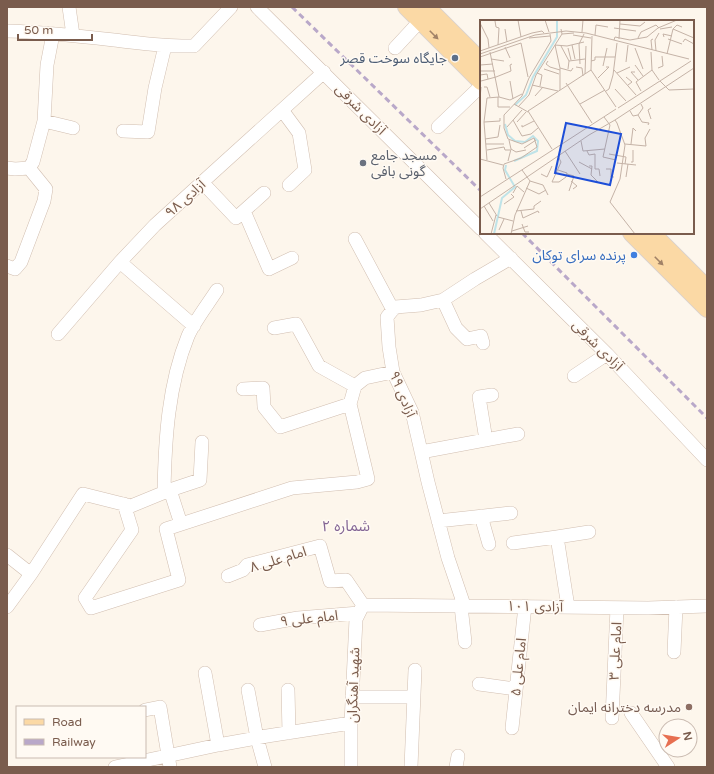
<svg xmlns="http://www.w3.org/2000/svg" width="714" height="774" font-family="'Varela Round','Noto Sans Arabic',sans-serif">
	<rect width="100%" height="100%" fill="#fdf6ec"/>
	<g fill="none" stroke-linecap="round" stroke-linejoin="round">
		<defs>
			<path id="minor" d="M69 7 73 35
				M257 7 481 229
				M7 31C43 32 79 36 114 40 141 43 167 47 194 46L231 7
				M395 48 420 21
				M282 110 299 133 305 170 289 185
				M44 121 73 128
				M438 127 481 86
				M123 131 148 132 155 88 165 46
				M7 168 15 169 29 168 33 162 44 121 47 65 53 34
				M202 182 236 218 264 193
				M244 211 269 269 292 258
				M485 233 607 354 707 460
				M355 239 393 310
				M120 262 194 326
				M7 266 15 269 21 262 44 201 46 189 29 168
				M443 300 456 328 467 339 481 336 483 343
				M274 328 296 324 319 366 355 386
				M58 334 120 262 155 225 324 72
				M574 376 607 354
				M243 389 263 388 264 407 280 427 350 404
				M486 440 479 397 492 395
				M421 452 518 434
				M170 490 181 524
				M164 492C165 440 168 385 188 336 194 322 208 304 217 290
				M124 504 132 530 85 598 91 608 179 580 166 529 292 488 357 482 368 479 350 404 355 386 365 378 393 372
				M481 516 489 544
				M438 521 511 513
				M513 543 557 537
				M7 555 31 574
				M228 576 243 570 247 565 320 546 330 581 346 580 363 605
				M363 605 648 608 707 606
				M464 605 448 558 428 482 412 412 393 372 389 347 387 317 395 307 421 305 443 300 475 279 511 258
				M461 606 465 642
				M7 607 31 574 83 494 131 506 170 490 200 480 202 442
				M568 607 557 537 589 532
				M260 625 298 618 359 613
				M674 652 676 607
				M479 684 516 689
				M248 690 257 738 265 767
				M288 690 289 733
				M352 697H414
				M145 710 160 707 170 767
				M631 713 668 767
				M612 718 617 608
				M512 728 525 606
				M218 745 267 736 351 723
				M115 767 218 745 205 673
				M351 767V723L356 619 363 605
				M411 767 415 670
				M456 767 458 756"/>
			<path id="major" d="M406 7 481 82
				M427 7 481 61
				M631 233 707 309
				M652 233 707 288"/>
		</defs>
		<use href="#minor" stroke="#d1beb0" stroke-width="14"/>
		<use href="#major" stroke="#dad1cd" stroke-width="18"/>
		<use href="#minor" stroke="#fff" stroke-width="13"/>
		<use href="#major" stroke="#fbd9a5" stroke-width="16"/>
		<path stroke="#b9a8c9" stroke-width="3" stroke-dasharray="6 4" stroke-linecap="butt" d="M292 7 481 191
			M522 233 707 418"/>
	</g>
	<defs><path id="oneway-solid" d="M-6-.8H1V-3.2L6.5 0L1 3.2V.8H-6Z"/></defs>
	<g fill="#a18267">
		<use href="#oneway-solid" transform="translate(434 35) rotate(45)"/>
		<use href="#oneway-solid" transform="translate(659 261) rotate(45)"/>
	</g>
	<circle fill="#5c6f8a" stroke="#fffaf3" stroke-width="1.5" cx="455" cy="58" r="4"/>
	<circle fill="#6b7280" stroke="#fffaf3" stroke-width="1.5" cx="363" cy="163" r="4"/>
	<circle fill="#3f7fe0" stroke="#fffaf3" stroke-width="1.5" cx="634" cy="255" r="4"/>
	<circle fill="#8d6e63" stroke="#fffaf3" stroke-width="1.5" cx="689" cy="707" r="4"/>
	<g text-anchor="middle" stroke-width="3" stroke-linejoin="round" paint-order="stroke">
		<g font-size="14" fill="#4e5e75" stroke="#fffaf3" text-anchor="end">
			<text x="447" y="63">جایگاه سوخت قصر</text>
		</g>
		<g font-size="14" fill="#7a5c4d" stroke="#fffaf3">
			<text transform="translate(361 109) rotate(45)" y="5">آزادی شرقی</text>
			<text transform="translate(185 198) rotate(-42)" y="5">آزادی ۹۸</text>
			<text transform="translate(598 345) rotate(45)" y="5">آزادی شرقی</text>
			<text transform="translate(403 394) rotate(68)" y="5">آزادی ٩٩</text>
			<text transform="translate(278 559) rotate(-17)" y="5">امام علی ۸</text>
			<text transform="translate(535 606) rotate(1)" y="5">آزادی ۱۰۱</text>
			<text transform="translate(309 618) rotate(-6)" y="5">امام علی ۹</text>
			<text transform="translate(615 651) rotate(-87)" y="5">امام علی ۳</text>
			<text transform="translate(518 667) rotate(-84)" y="5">امام علی ۵</text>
			<text transform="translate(353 685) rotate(-88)" y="5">شهید آهنگران</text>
		</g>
		<g font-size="14" fill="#5b616d" stroke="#fffaf3" text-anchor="start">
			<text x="371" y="160">مسجد جامع<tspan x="371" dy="16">گونی بافی</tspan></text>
		</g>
		<g font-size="14" fill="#366cbe" stroke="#fffaf3" text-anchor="end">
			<text x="626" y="260">پرنده سرای توکان</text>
		</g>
		<g font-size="14" fill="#785e54" stroke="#fffaf3" text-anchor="end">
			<text x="681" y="712">مدرسه دخترانه ایمان</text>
		</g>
		<g font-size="15" fill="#846695" stroke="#fffaf3">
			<text x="346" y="531">شماره ۲</text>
		</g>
	</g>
	<g transform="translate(480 20)">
		<rect width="214" height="214" fill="#fdf6ec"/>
		<path fill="none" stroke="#bfe3e8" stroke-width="2" d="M35 85 46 75 53 57 77 17V0M25 104 28 115 35 121 45 122 53 116 58 121 57 131 34 141M14 214 22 178 35 167 25 150 26 145"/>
		<path fill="none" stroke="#c5b3a7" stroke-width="1" d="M38 0 41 17M65 0 69 12M15 1 16 7 19 8 18 25M0 3 8 19 9 28M140 4 160 6 165 2M134 8 156 11M25 9 27 22M81 9 82 14 94 13M180 9 192 7M193 9 214 18M102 12 103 0M93 15 111 18M115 15 116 5 128 7M184 17 183 14 192 16M49 18 70 16M158 18 161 12 176 5 179 8M139 19 140 0M188 19 202 24M134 20 135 17 150 20 167 17 178 8 197 0M203 22 205 19 214 24M41 23 48 57M92 25 95 39M81 26 89 41 88 49M25 27 30 38M88 28 91 40M155 28 163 49M172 30 171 20 173 19M0 31 52 13 62 11 64 13M176 31 175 20 179 13M171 32 172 50 179 60M0 34 55 15 86 11 106 13 209 39M187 34 193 9 197 5 202 7M0 37 41 23M11 39 24 41M68 41 66 44 70 47 80 50M89 41 105 39M111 41 115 40V37H135M146 42 148 25M100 44 99 24 104 14M0 45 13 44M155 45 163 56M123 46 127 28M96 47 102 48 103 56M80 48 91 51 93 48M178 48 183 46 182 36M64 49 79 54M111 50 136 87M111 50 112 16M134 50 156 75M1 51H15M155 52H151L158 60M57 53 62 55 60 66M137 53 150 47M105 54 106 26M0 55 7 54 8 59M16 57 31 51 30 45 32 44M146 57 152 62 148 65M118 58 129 47H126M1 61 16 57M30 61 33 79M180 61 189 70 214 69M86 63 112 103M52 65 78 71M4 67H7L10 77M135 69 146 81M80 70V48L75 25 87 26 104 22M126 71 129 69 133 55 137 23M161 71 156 62 172 50M55 76 63 67M18 77V87H30M19 77 30 80 42 74M0 79 1 67M34 84 48 92M100 84 125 70M38 87 49 75 56 55 82 14M138 88 211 41M150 91 153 96 158 95 162 102 169 103 168 105M158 95 163 88 161 84M171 99 168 90 171 88M33 100 42 116 51 114 58 108M135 100 214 48M4 102 20 101V98M37 102 46 92M137 103 145 125 140 159 130 182 155 214M42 105V107L54 101M27 107 42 90M5 119 18 117 20 105M101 121 103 131 125 129M6 124H24M145 124 166 126 165 118 170 109M151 124 153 108 156 111M44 128 56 120M31 129 36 132 46 130M72 129 48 91 111 50M7 130 24 127 25 130H30M85 131 100 154M107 131 109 135 115 134V149H119L120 156M129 134 146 137 145 144M123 137 130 105 124 97M123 137 136 140M0 139 23 145M7 140 4 102 7 78 19 77 10 32M28 141 31 129 29 120M99 142 112 149M151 142H153V130M137 143 156 145M0 144V129M109 146H112L111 155 119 163M126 149H131V157H134M78 150 87 153 86 157 79 162H72L81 142 78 136M61 154 67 157 72 146M87 154 94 156 89 171M146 157 148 144M26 159 23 148 24 144 41 138 57 127 54 118 42 124 28 119 24 108V95L42 76 49 58 71 21 70 14M50 161 63 165 68 175M91 161 97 166 93 169M46 168 59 174 66 170M33 173 37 166 44 172M0 177 136 89M9 183 17 196M24 184 34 177 31 174M4 186 13 201M0 189 109 115 135 100 137 103M36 191 54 189V186L61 181M41 191 43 198 58 191 59 193M18 197 33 201M42 204 45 212H49M19 210 24 199M32 211 48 206M11 214 16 195M31 214 35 195 50 161 42 150"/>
		<path fill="#1d4ed8" fill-opacity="0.15" stroke="#1d4ed8" stroke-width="2" d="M86 103 141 114 130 165 75 153Z"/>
		<rect width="214" height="214" fill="none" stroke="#7a5c4d" stroke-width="2"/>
	</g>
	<rect width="714" height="774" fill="none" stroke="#7a5c4d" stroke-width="16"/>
	<rect x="16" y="706" width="130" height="52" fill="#fffaf3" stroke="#cabbb1"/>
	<rect x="24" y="719" width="20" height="6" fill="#fbd9a5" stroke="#cabbb1"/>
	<text x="52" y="726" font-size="12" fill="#7a5c4d">Road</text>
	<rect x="24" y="739" width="20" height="6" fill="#b9a8c9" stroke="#cabbb1"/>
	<text x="52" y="746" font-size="12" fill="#7a5c4d">Railway</text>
	<g transform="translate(678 738) rotate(78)"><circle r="19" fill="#fffaf3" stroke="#cabbb1"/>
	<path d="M0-3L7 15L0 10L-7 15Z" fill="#e76f51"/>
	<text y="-6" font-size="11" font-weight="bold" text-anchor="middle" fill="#7a5c4d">N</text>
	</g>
	<path d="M18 34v6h74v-6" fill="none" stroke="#7a5c4d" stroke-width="2"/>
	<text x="24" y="34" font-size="12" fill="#7a5c4d" stroke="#fffaf3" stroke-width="3" paint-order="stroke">50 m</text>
</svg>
